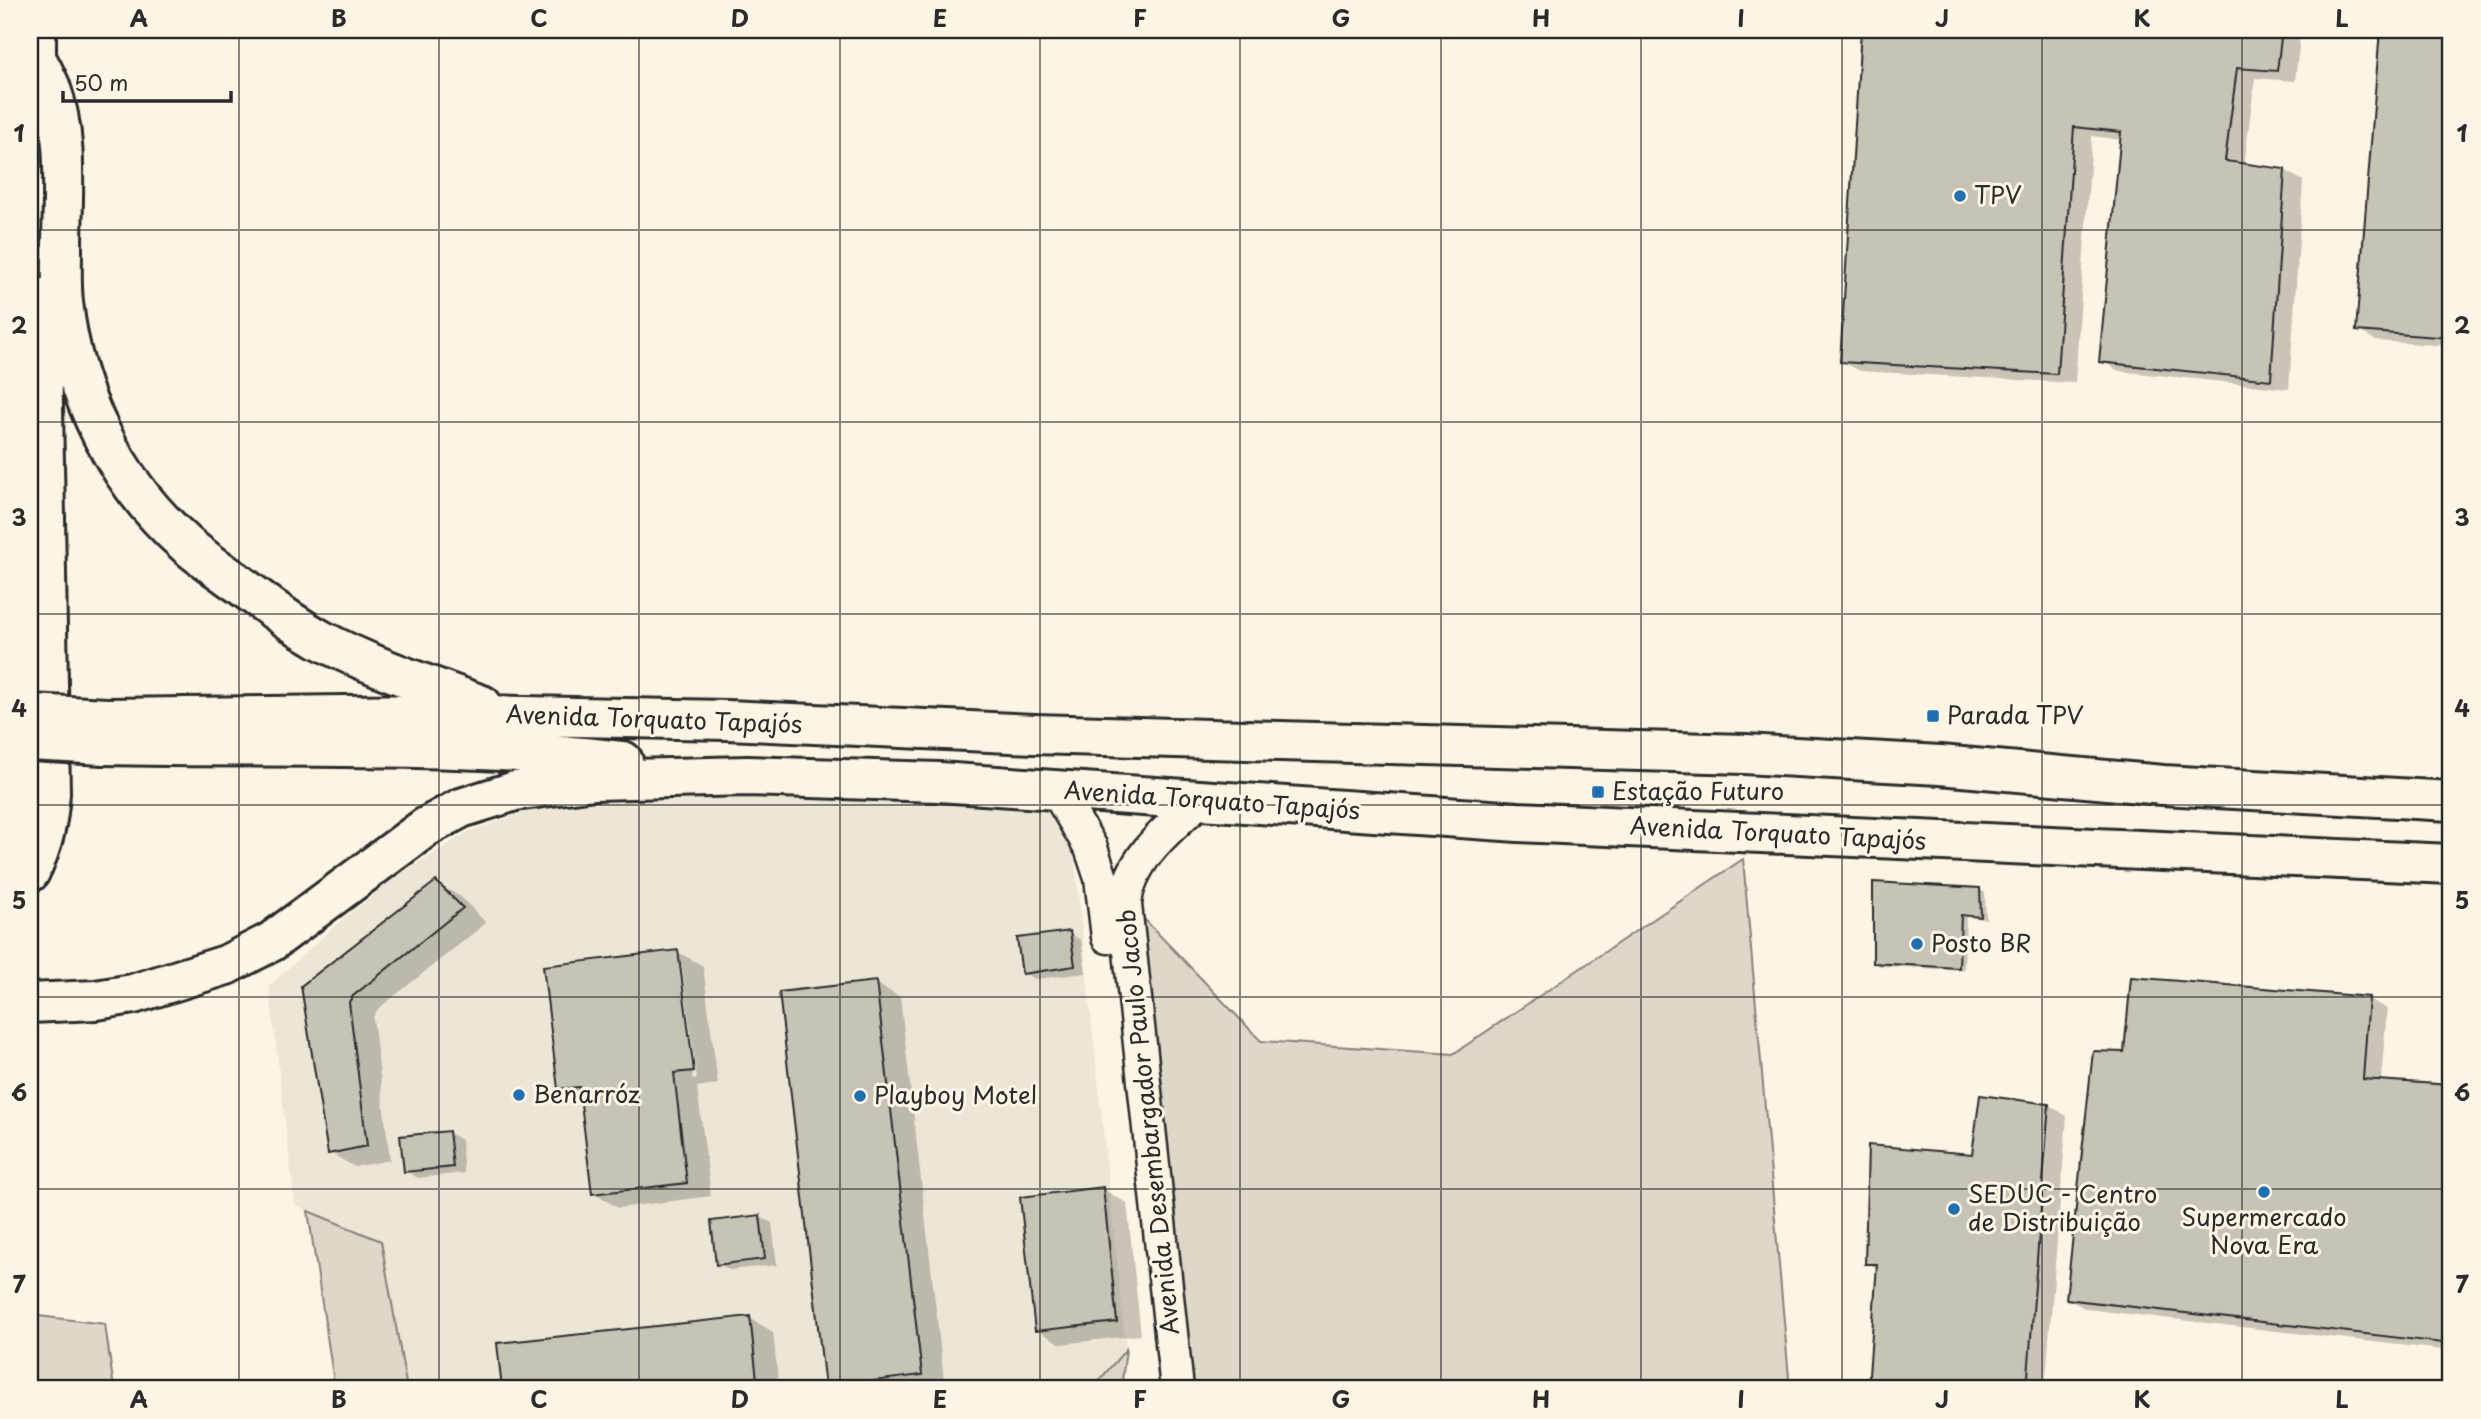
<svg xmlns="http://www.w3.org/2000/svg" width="2481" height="1419" font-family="'Playpen Sans',sans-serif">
	<rect width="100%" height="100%" fill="#fcf5e5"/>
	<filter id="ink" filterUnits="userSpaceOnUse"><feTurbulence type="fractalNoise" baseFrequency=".0143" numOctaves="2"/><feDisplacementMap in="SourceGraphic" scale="14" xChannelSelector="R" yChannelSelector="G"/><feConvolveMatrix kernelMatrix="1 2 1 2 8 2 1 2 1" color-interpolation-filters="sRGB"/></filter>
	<g filter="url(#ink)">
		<path fill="#ece6d7" d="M643 789 929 803 1053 811 1074 853 1126 1349 1092 1389H407L381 1241 295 1205 269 986 337 924 397 876 468 832 551 803Z"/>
		<path fill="#ded8ca" stroke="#84827a" stroke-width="2" d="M1743 859 1790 1389H1187L1126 900 1261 1041 1453 1054Z
			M308 1211 381 1241 407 1389H335Z
			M30 1315 105 1324 114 1389H30Z
			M1126 1349 1121 1389H1092Z"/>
		<path fill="#0003" fill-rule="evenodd" d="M1863 30H2301L2295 81 2255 78 2244 165 2285 170 2303 181 2289 389 2119 371 2101 361 2122 140 2092 136 2075 383 1860 371 1841 361Z
			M2382 30H2451V346L2376 341 2358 330Z
			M436 883 461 897 486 923 378 1009 373 1017 390 1160 355 1167 330 1153 303 987Z
			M1979 889 1985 893 1986 919 1966 917 1964 970 1880 966 1875 962Z
			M1069 933 1081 940 1086 973 1035 979 1023 973Z
			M678 952 703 966 718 1084 697 1087 711 1196 618 1208 594 1193 582 1102 560 1088ZM679 966H682L697 1079 693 1080Z
			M875 983 900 997 945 1389H833L827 1386Z
			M2369 999 2387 1009 2381 1082 2451 1087V1351L2086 1309 2068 1299 2126 1054Z
			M2049 1105 2067 1116 2045 1389H1870L1878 1269 1867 1263 1973 1156Z
			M449 1133 461 1140 464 1173 418 1178 406 1171Z
			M1102 1189 1127 1203 1141 1335 1061 1344 1037 1330Z
			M760 1217 772 1223 777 1265 730 1270 718 1264Z
			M750 1318 773 1332 779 1389H504L499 1345Z"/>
		<path fill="#c8c3b7" stroke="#2b2b2b" stroke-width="2" d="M1861 30H2282L2277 71 2237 68 2225 161 2285 169 2271 380 2099 362 2121 132 2074 127 2057 374 1840 362Z
			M2380 30H2451V338L2356 331Z
			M436 881 463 908 353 996 349 1002 367 1146 328 1154 301 986Z
			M1873 882 1980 888 1981 917 1961 915 1959 968 1873 963Z
			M1070 931 1075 966 1022 974 1017 938Z
			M678 950 694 1071 674 1073 687 1183 592 1194 579 1087 558 1089 543 966Z
			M2131 977 2369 997 2363 1079 2451 1085V1344L2066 1299 2093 1051 2124 1052Z
			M876 981 922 1375 825 1387 779 992Z
			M1980 1095 2049 1104 2027 1389H1868L1877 1264H1865L1868 1145 1972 1154Z
			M449 1131 453 1167 404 1172 400 1136Z
			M1103 1187 1117 1322 1035 1331 1020 1197Z
			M760 1215 765 1259 716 1265 711 1221Z
			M750 1316 758 1389H502L497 1343Z"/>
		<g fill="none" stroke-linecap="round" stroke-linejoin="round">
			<defs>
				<path id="minor" d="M1056 789 1091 848 1101 878 1108 937
					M1177 1389 1125 905C1128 860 1169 828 1200 800"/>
				<path id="major" d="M36 58V30"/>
				<path id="highway" d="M36 58C41 67 46 77 50 86 69 137 62 196 62 249 62 266 61 284 63 302 73 395 116 483 187 545 203 559 221 571 238 583 264 603 292 624 321 640 372 667 428 685 482 705
					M107 718 425 714 727 720 1034 734 1745 754 1940 765 2163 785 2451 801
					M104 745C277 749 451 741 623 761
					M30 872C43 845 48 822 50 793L41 298
					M30 1003 96 1000 133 994 226 965 271 942 426 827 461 808 515 791 594 780 747 776 939 782 1518 822 2451 864"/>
			</defs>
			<use href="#minor" stroke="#2b2b2b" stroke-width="37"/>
			<use href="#major" stroke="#2b2b2b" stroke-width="44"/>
			<use href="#highway" stroke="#2b2b2b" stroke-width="44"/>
			<use href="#minor" stroke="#fcf5e5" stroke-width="32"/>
			<use href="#major" stroke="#fcf5e5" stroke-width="38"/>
			<use href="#highway" stroke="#fcf5e5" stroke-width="38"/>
			<defs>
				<path id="highway-bridge" d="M30 714 107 718
					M30 741 104 745"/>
			</defs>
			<use href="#highway-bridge" stroke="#2b2b2b" stroke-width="44" stroke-linecap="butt"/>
			<use href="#highway-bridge" stroke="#fcf5e5" stroke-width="38"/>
		</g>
	</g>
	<path fill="none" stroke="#2b2b2b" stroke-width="2" stroke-opacity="0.55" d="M239 30V1389M439 30V1389M639 30V1389M840 30V1389M1040 30V1389M1240 30V1389M1441 30V1389M1641 30V1389M1842 30V1389M2042 30V1389M2242 30V1389M30 230H2451M30 422H2451M30 614H2451M30 805H2451M30 997H2451M30 1189H2451"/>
	<g fill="#1f6fb2" stroke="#fcf5e5" stroke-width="2.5">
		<circle cx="1960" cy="196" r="7"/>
		<rect x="1926" y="709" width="14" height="14" rx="3.5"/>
		<rect x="1591" y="785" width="14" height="14" rx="3.5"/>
		<circle cx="1917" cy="944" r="7"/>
		<circle cx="519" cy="1095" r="7"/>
		<circle cx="860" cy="1096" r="7"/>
		<circle cx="2264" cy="1192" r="7"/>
		<circle cx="1954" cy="1209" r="7"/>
	</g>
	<g text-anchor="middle" stroke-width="6" stroke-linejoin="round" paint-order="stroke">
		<g font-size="24" fill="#2b2b2b" stroke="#fcf5e5" text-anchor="start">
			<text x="1974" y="204">TPV</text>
			<text x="1947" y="724">Parada TPV</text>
			<text x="1612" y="800">Estação Futuro</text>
			<text x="1931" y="952">Posto BR</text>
			<text x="533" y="1103">Benarróz</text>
			<text x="874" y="1104">Playboy Motel</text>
			<text x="1968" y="1203">SEDUC - Centro<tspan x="1968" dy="28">de Distribuição</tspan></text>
			<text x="2264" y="1226" text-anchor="middle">Supermercado<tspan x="2264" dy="28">Nova Era</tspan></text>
		</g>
		<g font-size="24" fill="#2b2b2b" stroke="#fcf5e5">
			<text transform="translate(654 720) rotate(2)" y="8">Avenida Torquato Tapajós</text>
			<text transform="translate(1212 801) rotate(4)" y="8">Avenida Torquato Tapajós</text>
			<text transform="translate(1778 834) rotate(3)" y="8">Avenida Torquato Tapajós</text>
			<text transform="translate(1149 1122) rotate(-96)" y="8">Avenida Desembargador Paulo Jacob</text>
		</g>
	</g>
	<rect width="2481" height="1419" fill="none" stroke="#fcf5e5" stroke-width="77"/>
	<path d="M63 91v10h168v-10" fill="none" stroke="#2b2b2b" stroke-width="3.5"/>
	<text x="74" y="91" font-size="21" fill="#2b2b2b" stroke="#fcf5e5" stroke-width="5" paint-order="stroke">50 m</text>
	<rect x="38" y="38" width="2404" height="1342" fill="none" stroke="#2b2b2b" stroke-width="2.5"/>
	<g font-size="23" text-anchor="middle" font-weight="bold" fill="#2b2b2b">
		<text x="139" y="27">A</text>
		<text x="339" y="27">B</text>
		<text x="539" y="27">C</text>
		<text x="740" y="27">D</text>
		<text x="940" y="27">E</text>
		<text x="1140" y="27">F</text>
		<text x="1341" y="27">G</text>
		<text x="1541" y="27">H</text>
		<text x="1741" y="27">I</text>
		<text x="1942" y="27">J</text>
		<text x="2142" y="27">K</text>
		<text x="2342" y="27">L</text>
		<text x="19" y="142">1</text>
		<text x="2462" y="142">1</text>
		<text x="19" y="334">2</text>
		<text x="2462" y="334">2</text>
		<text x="19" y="526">3</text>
		<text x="2462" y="526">3</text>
		<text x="19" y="717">4</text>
		<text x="2462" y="717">4</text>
		<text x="19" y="909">5</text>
		<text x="2462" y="909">5</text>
		<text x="19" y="1101">6</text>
		<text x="2462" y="1101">6</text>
		<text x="19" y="1293">7</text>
		<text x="2462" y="1293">7</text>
		<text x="139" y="1408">A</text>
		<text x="339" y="1408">B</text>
		<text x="539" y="1408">C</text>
		<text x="740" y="1408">D</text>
		<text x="940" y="1408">E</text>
		<text x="1140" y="1408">F</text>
		<text x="1341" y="1408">G</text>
		<text x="1541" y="1408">H</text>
		<text x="1741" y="1408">I</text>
		<text x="1942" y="1408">J</text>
		<text x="2142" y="1408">K</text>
		<text x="2342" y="1408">L</text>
	</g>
</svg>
